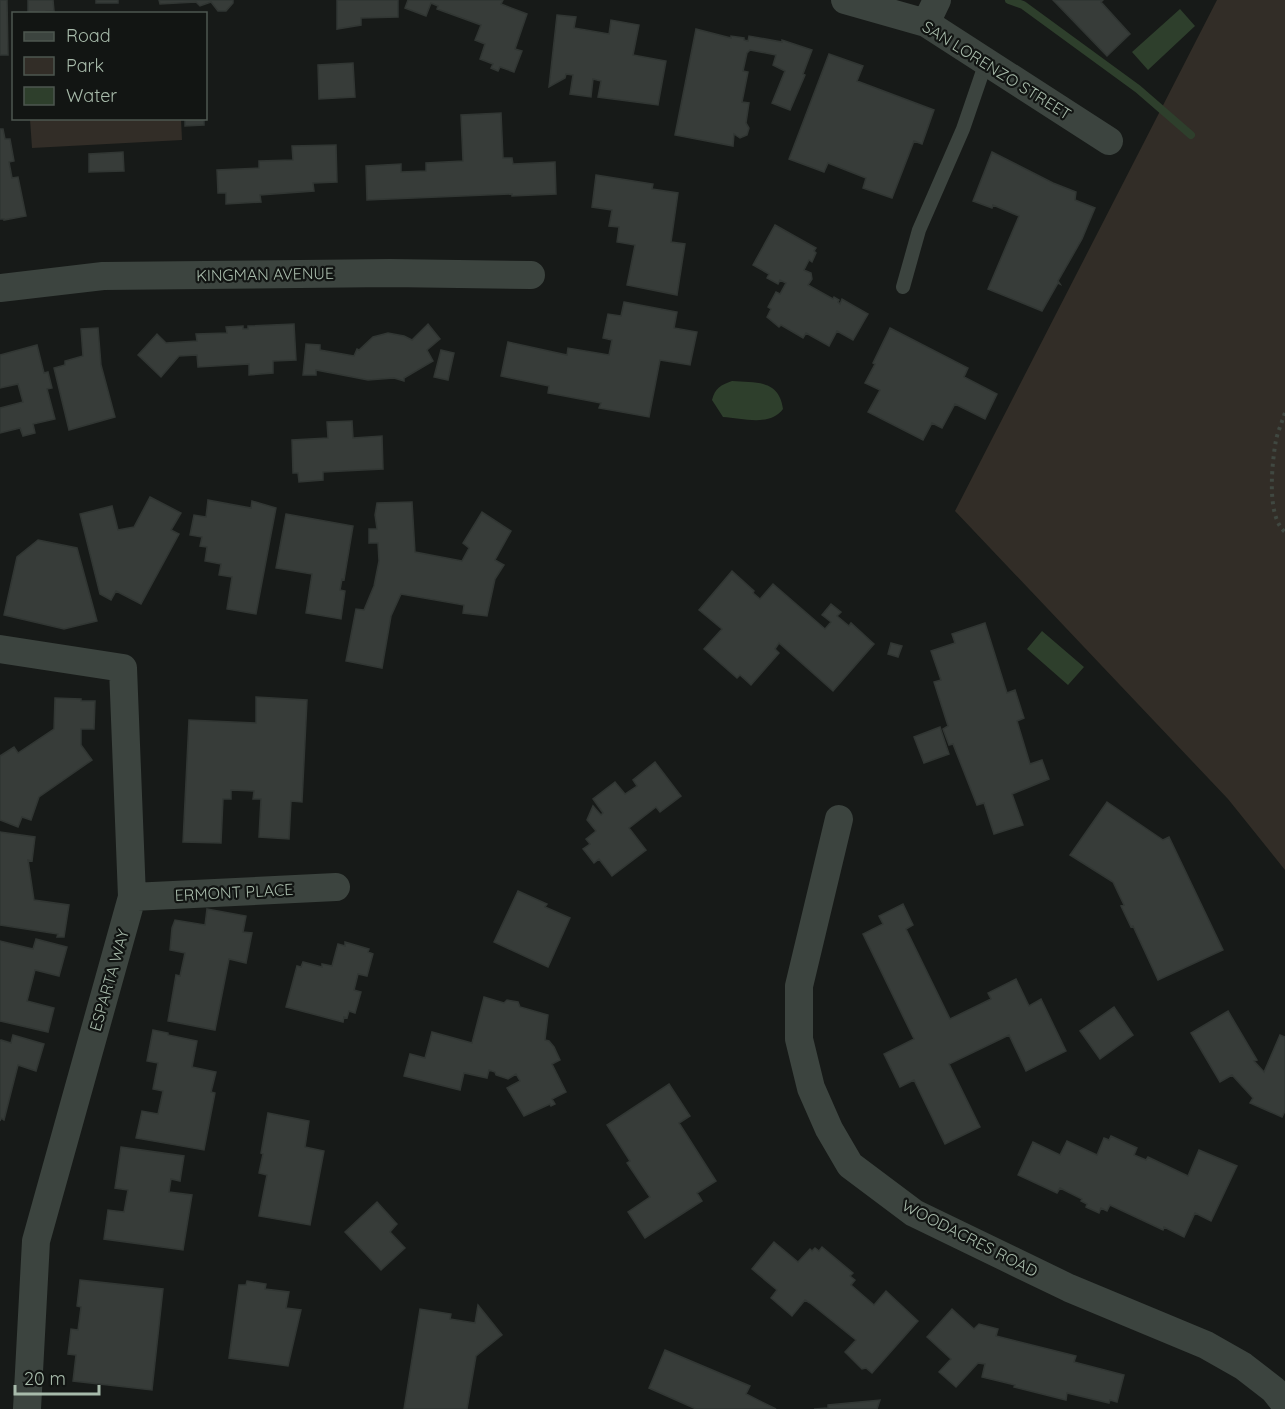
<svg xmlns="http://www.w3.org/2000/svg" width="1285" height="1409" font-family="Quicksand,sans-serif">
	<rect width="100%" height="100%" fill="#171a18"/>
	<path fill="#322d27" d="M1217 0H1285V870L1228 799 955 511Z
		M30 119H181L182 140 32 148Z"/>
	<path fill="#2e3f2c" d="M1180 9 1195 26 1148 70 1132 52Z
		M732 381C756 383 779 379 783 409 770 427 742 418 723 417L712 400C715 388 721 385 732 381Z
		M1042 631 1084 667 1068 685 1027 649Z"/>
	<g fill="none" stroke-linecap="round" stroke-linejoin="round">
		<path stroke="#2e3f2c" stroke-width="8" d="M1009 0 1023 5 1138 89 1191 135"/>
	</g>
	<path fill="#373c39" stroke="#313633" stroke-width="1.5" d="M0 0H7L8 55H0Z
		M28 0H53L54 11 28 13Z
		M96 0H118V3H96Z
		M159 0H233V3L226 11H218L211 2 200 6 196 2 160 4Z
		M337 0H398V17L361 18V25L337 29Z
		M408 0H503L501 4 527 14 515 49 522 51 514 72 500 67 498 71 491 68 493 64 480 59 485 44 475 40 481 25 437 9 438 6 431 3 426 16 405 8Z
		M1053 0H1103L1101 2 1130 34 1107 56Z
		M557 15 576 17 574 28 609 34 611 20 639 25 633 55 666 61 658 105 598 97 601 81 593 79 591 97 570 94 573 75 566 74 565 78 549 87Z
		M696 29 731 38V36L744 38V40L748 41 749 36 782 42V40L812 50 803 74 805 75 790 110 772 103 785 71 773 65 776 55 750 50 747 53 743 71 748 72 742 102 749 103 746 123 749 128 747 135 740 138 734 134 733 146 675 135Z
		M829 54 863 66 857 81 934 110 922 144 914 141 892 198 863 188 866 178 828 163 824 172 789 159Z
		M353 63 355 97 319 99 318 65Z
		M501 113 503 158H512L513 164 555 162 556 194 512 196V194L367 200 366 166 401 164V172L426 171V163L463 161 461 115Z
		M185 118H204V125L185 126Z
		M0 129H3L5 139H10L14 161 9 162 12 178 18 177 26 216 4 220V219H0Z
		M336 145 337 182 313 183 314 191 260 195 261 202 226 204V193H218L217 170 259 168V161L293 160 292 146Z
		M123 152 124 171 89 172V154Z
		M992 152 1053 183 1076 192 1075 200 1095 208 1082 239 1058 281 1060 284 1058 283 1042 311 988 289 1019 216 993 205 992 208 973 201Z
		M596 175 653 184 652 189 678 193 671 242 685 244 677 295 627 285 635 245 617 242 619 227 609 226 612 210 592 207Z
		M775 225 816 248 814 251 816 253 812 262 809 260 804 270 811 273 812 279 808 285 833 299 834 297 839 300 838 302 840 304 842 299 868 314 853 340 837 331 829 346 806 333 803 338 781 325 779 327 767 317 771 309 768 307 776 292 780 294 786 283 780 280 778 284 767 278 769 274 753 265Z
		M624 302 677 312 674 328 697 332 690 365 660 360 649 417 599 408 601 403 548 393 549 386 501 376 508 342 567 355 568 348 609 355 612 340 603 338 608 314 621 316Z
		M294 324 296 360 273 361V373L249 375V364L198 367 197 355 179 356 161 377 138 355 157 334 166 343 197 341 196 334 227 333 226 327 243 326V329H248V326Z
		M428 324 440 339 427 350 433 361 404 378V381L394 378 368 380 316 370V375H303L306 344 320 345V350L354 356 357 349 359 350 373 337 388 333 404 336 412 340Z
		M98 328 101 365 115 417 69 430 54 368 65 365V361L83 356 81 329Z
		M890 328 968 368 964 377 997 394 985 419 955 404 942 428 932 423 923 440 868 412 880 390 865 383 875 364 873 363Z
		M37 345 44 373 48 372 52 388 47 389 55 419 33 424 35 433 23 436 20 428 0 433V408L23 402 18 384 0 388V355Z
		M441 350 454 353 448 380 434 377Z
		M352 421 353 438 382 436 383 469 323 472V480L299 482 298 473H293L292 440 328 438 327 422Z
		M150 497 181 513 171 530 179 534 141 604 116 591 111 600 100 594 80 514 112 506 118 530 134 527Z
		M208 500 251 508 252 501 276 508 256 614 227 609 232 577 219 575 221 564 205 561 207 547 200 546 202 537 190 535 194 515 206 517Z
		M412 502 415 552 462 561 469 548 463 543 482 512 511 531 495 560 504 565 495 579 487 616 463 613 464 605 401 594 391 616 382 668 346 661 356 609 364 610 374 586 379 561 378 543H369V529H377L375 515 377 503Z
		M286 514 353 526 344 580 342 579 340 590 345 591 341 619 306 613 312 574 276 568Z
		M38 540 77 548 97 621 64 629 4 615 17 557Z
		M732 571 754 591 753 593 760 599 773 584 825 629 831 622 822 615 831 604 841 612 837 616 849 626 851 623 874 644 833 691 779 643 775 649 779 653 751 685 740 675 737 678 704 649 722 629 699 610Z
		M985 623 1007 693 1015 690 1024 718 1017 721 1030 764 1042 760 1049 779 1012 794 1023 825 994 834 984 803 977 805 953 744 949 745 943 729 948 726 934 682 941 680 931 651 955 643 952 634Z
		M891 643 902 646 898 657 888 654Z
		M256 697 307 700 302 802 291 801 289 839 259 837 261 799H253L254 791 231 790V799H223L221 843 183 842 189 720 256 723Z
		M55 698 81 699V701H95L94 729H81V745L92 760 39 797 31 820 22 817 18 827 0 820V756L14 747 18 753 54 729Z
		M940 727 949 754 924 763 914 737Z
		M655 762 681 796 660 812 656 807 629 828 646 850 612 876 599 859 594 863 583 849 590 844 586 839 596 831 587 820 593 806 601 815 603 813 593 799 615 782 625 794 637 786 633 780Z
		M1107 802 1163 840 1169 837 1223 950 1158 980 1133 926 1131 927 1121 906 1124 905 1113 882 1070 855Z
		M0 832 35 837 32 861 28 860 34 900 69 905 64 937H57L58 934 0 925Z
		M518 891 547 904 545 907 570 918 548 967 494 942Z
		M903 904 913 925 906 929 950 1019 991 999 988 993 1016 979 1029 1006 1041 999 1066 1051 1026 1071 1009 1035 949 1064 980 1127 945 1144 914 1080 900 1087 884 1054 914 1039 863 934 883 924 879 916Z
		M207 909 246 916 243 932 252 933 246 963 229 959 215 1030 168 1021 176 975 180 976 185 953 170 950 172 928 175 920 205 925Z
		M36 939 67 947 59 976 35 970 27 1001 54 1008 48 1032 0 1021V941L33 949Z
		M345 942 369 949 368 952 373 954 367 976 358 974 354 990 361 992 355 1013 349 1011 347 1018 344 1017 343 1022 286 1007 297 966 301 967 303 962 322 967V964L332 966 338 944 345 946Z
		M484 997 504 1003 507 1000 518 1002 520 1007 548 1015 545 1040 549 1041 554 1047 560 1060 552 1064 566 1092 552 1099 555 1104 551 1106 550 1104 524 1116 507 1088 520 1081 516 1074 508 1079 496 1075 495 1072 489 1070 487 1078 464 1073 460 1090 404 1076 410 1054 425 1058 432 1032 472 1043Z
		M1114 1007 1133 1035 1100 1059 1080 1031Z
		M1228 1011 1257 1060 1254 1061 1264 1072 1280 1035 1285 1037V1111L1282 1117 1250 1103 1253 1098 1232 1075 1220 1082 1191 1033Z
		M153 1030 168 1033V1035L197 1041 192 1067 216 1072 211 1092 215 1093 204 1150 136 1138 142 1111 158 1114 163 1091 153 1089 158 1063 147 1061Z
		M13 1035 44 1044 36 1071 18 1065 4 1120 1 1118 0 1121V1042L1 1040 11 1043Z
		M669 1084 690 1116 679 1123 716 1181 697 1193 702 1201 645 1238 628 1212 650 1197 627 1163 630 1161 607 1125Z
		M268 1113 309 1121 305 1147 324 1151 310 1225 259 1216 267 1175 259 1173 263 1154 261 1153Z
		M1111 1136 1137 1148 1134 1155 1146 1160 1148 1157 1188 1176 1199 1150 1237 1166 1211 1221 1195 1213 1184 1237 1164 1227 1163 1230 1110 1205 1107 1211 1101 1208 1099 1213 1086 1207 1087 1204 1081 1201 1082 1199 1060 1188 1057 1193 1018 1175 1033 1142 1060 1155 1067 1141 1097 1155 1104 1138 1109 1140Z
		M121 1147 184 1156 180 1181 171 1179 169 1192 192 1195 183 1250 104 1239 108 1210 124 1212 128 1190 115 1188Z
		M377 1202 397 1224 390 1232 405 1248 381 1270 345 1232Z
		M774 1242 798 1262 810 1249 812 1251 815 1248 819 1251 822 1247 853 1273 850 1276 855 1280 851 1285 874 1305 886 1291 918 1321 872 1373 866 1368 862 1369 845 1352 856 1340 810 1303 805 1300 792 1316 771 1298 777 1290 752 1269Z
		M80 1280 163 1289 152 1390 73 1381 76 1355 68 1354 71 1329 78 1330 81 1307 77 1306Z
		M247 1281 266 1284 265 1289 289 1292 286 1308 301 1310 288 1366 229 1358 239 1285H246Z
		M478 1305 502 1335 476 1356 467 1409H404L420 1309 451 1314 450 1319 475 1323Z
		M952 1309 974 1329 979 1324 998 1329 996 1336 1076 1356 1074 1362 1124 1375 1117 1402 1110 1400 1109 1403 1067 1393 1066 1400 1014 1387 1015 1385 982 1377 985 1364 978 1363 956 1387 939 1372 951 1359 927 1337Z
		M665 1350 750 1386 746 1394 776 1409H696L649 1388Z
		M880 1400 877 1409H814L828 1408V1405Z"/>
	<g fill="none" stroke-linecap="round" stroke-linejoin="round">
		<path stroke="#404841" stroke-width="4" stroke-dasharray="3 4.5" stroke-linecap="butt" d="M1285 413C1282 422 1278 431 1276 440 1272 463 1266 516 1285 532"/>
		<path stroke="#3c443f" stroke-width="14" d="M903 287 919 230 963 129 986 62"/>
		<path stroke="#3c443f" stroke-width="28" d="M845 0 926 23 1109 141
			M926 23 937 0
			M0 288 103 276 390 273 531 275
			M0 649 123 668 132 897 36 1241 27 1409
			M839 819 799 986V1039L811 1088 829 1129 850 1165 914 1213 1069 1288 1206 1345 1243 1366 1274 1390 1285 1404
			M132 897 336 887"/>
	</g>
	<g text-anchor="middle" stroke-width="4.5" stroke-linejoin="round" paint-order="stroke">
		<g font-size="16" fill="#a8bbab" stroke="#121513">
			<text transform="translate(997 70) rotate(32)" y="6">SAN LORENZO STREET</text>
			<text transform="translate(265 274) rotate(-1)" y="6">KINGMAN AVENUE</text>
			<text transform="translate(234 892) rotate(-3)" y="6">ERMONT PLACE</text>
			<text transform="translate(109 980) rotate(-74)" y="6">ESPARTA WAY</text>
			<text transform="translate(970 1238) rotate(27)" y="6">WOODACRES ROAD</text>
		</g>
	</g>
	<rect x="12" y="12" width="195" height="108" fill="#121513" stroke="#4e5750" stroke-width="1.5"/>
	<rect x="24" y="32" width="30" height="9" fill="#3c443f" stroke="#4e5750" stroke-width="1.5"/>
	<text x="66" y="42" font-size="18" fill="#a8bbab">Road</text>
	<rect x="24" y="57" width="30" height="18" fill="#322d27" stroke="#4e5750" stroke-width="1.5"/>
	<text x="66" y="72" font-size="18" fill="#a8bbab">Park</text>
	<rect x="24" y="87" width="30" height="18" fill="#2e3f2c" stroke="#4e5750" stroke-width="1.5"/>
	<text x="66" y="102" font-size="18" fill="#a8bbab">Water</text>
	<path d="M15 1385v9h84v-9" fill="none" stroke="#a8bbab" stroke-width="3"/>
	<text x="24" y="1385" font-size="18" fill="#a8bbab" stroke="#121513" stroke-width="4.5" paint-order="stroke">20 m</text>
</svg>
